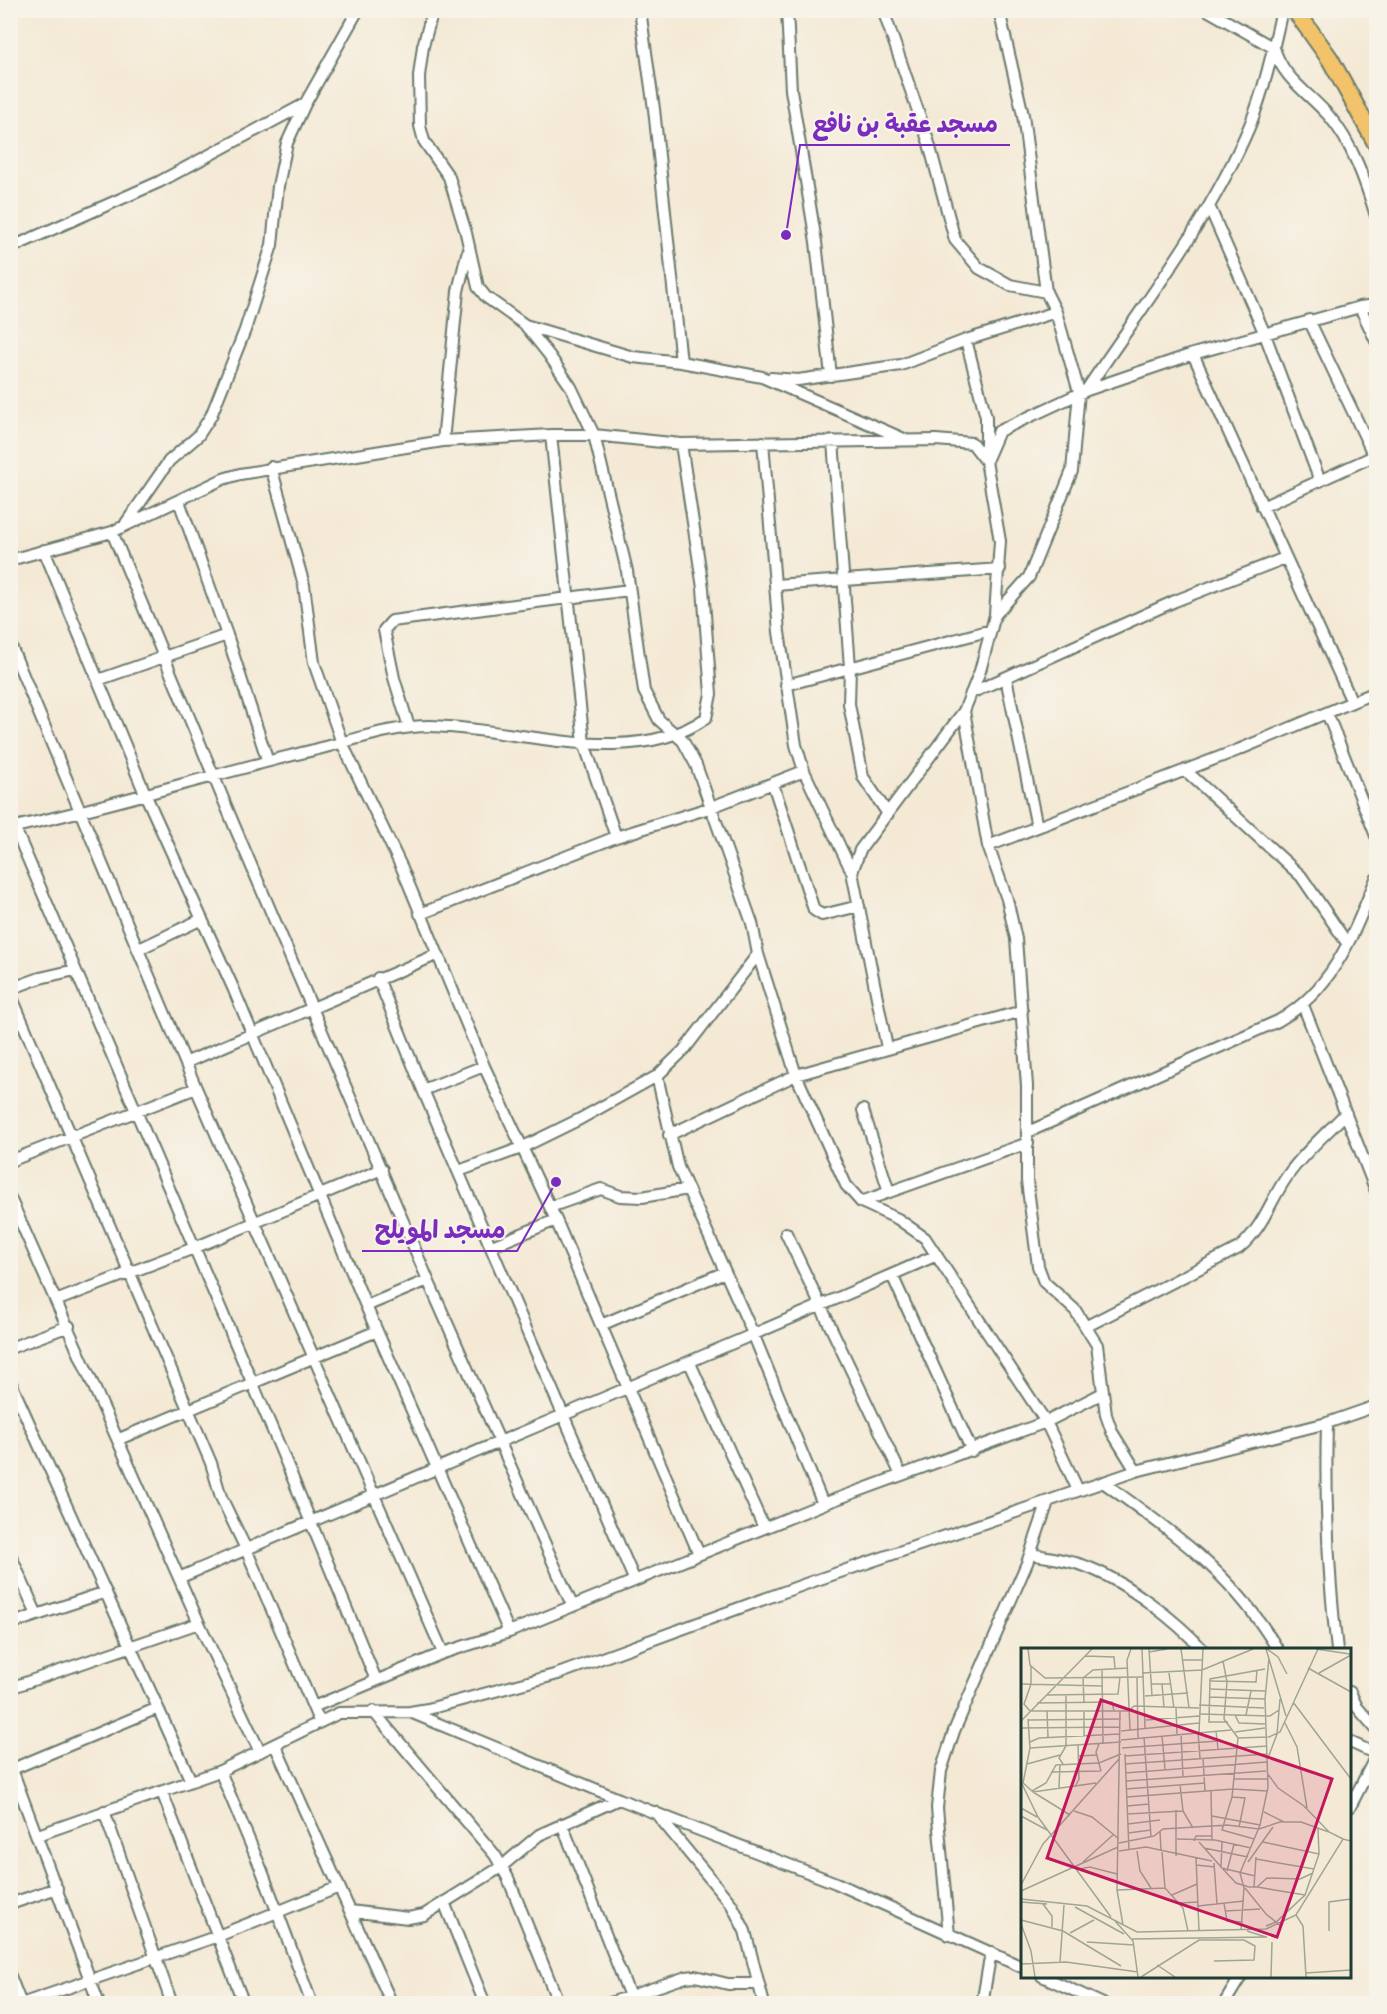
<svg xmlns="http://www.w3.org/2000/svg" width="1387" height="2014" font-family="Itim,'Playpen Sans Arabic',sans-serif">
	<rect width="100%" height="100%" fill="#f7f3e8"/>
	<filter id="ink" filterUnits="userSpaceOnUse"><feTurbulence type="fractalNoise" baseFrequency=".0167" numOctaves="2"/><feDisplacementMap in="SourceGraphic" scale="12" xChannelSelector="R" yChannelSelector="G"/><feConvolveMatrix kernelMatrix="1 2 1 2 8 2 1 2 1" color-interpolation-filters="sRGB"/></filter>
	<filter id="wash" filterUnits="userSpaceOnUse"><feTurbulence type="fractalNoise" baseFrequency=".008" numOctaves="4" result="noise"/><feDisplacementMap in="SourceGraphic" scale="24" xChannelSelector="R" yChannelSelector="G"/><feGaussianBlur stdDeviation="1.35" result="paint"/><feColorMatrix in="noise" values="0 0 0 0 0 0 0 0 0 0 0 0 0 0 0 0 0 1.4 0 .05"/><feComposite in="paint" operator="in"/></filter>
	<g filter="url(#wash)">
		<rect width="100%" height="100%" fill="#f4e9d5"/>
	</g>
	<g filter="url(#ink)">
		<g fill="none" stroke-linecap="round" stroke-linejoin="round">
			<defs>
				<path id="minor" d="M433 10 423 46 419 76 420 126 424 141 449 177 466 233 478 287 486 297 525 325 549 355 571 387 594 435 627 571 644 691 659 720 683 741 696 765 752 923 758 954 796 1075 846 1185 861 1202 898 1219 925 1238 1046 1422 1078 1490
					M640 10 654 109 681 362
					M787 10 791 90 816 242 831 376
					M883 10 928 140 955 240 979 268 1010 285 1046 292 1056 312 1079 392 1072 471 1029 577 995 615
					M999 10 1023 115 1046 292
					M1207 10 1274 48C1283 79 1308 92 1329 116 1352 142 1366 183 1376 216
					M1209 206 1264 332 1320 481
					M10 248 159 182 305 104
					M1360 307 1376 341
					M1309 320 1375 458
					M525 325 633 357 681 362 762 377 904 439
					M1193 354 1352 702
					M771 378 798 380 901 365 966 340 1056 312
					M1087 389C1144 304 1210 220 1250 125 1265 88 1273 49 1282 10
					M551 435 584 743 616 837
					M443 441 458 291 467 254
					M833 441 850 667 849 704 863 777 888 814
					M763 442 779 632 796 745 804 771 852 872 887 1048
					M271 467 304 585 314 663 342 743 402 868 484 1066 556 1220 699 1554
					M179 501 227 635 267 759
					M1262 507 1376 455
					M126 523 169 461 198 436 211 416 245 330 272 245 278 186 287 143 305 104 358 10
					M112 532 234 825 428 1280 572 1605
					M44 550 146 796 234 990 366 1306 509 1632
					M10 560 112 532 223 479 240 474 443 441 551 435H594L681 444 936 440 972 443 986 461 999 431 1087 390 1193 354 1360 307 1376 305
					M775 585 1000 569
					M10 644 196 1088 443 1653
					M1006 678 1037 827
					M98 680 227 635
					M786 685 991 630
					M971 693 1175 601 1285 558
					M964 711 988 846 1007 899 1016 939 1027 1086V1181L1038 1266 1044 1282 1075 1310 1097 1345 1106 1415 1112 1432 1136 1471
					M1327 713 1376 836
					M409 727 394 678 384 630 392 621 629 590
					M1185 770 1301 876 1347 943
					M773 784 814 910 822 915 859 906
					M10 817 279 1445 376 1680
					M10 828C113 806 212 774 314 750 351 741 392 726 430 726 513 727 631 771 706 718L711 694 703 588 681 444
					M988 846 1238 750 1376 692
					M852 872 860 850 964 711 980 671 995 615 1000 541 986 461V417L966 340
					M420 914 616 837 709 808 804 771
					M139 949 202 919
					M378 978 423 1090 634 1579
					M10 989 40 978 75 970
					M10 993 211 1463 221 1497 246 1549 319 1721
					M1303 1005 1376 1191
					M187 1062 436 955
					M657 1076 678 1167 754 1336 823 1504
					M423 1090 484 1066
					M863 1110 889 1192
					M1028 1132 1278 1021C1333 990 1353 935 1376 879
					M669 1135 796 1075 1022 1011
					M10 1161 196 1088
					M459 1171 521 1148 580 1119 657 1076 684 1050 758 954
					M10 1198 199 1623 260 1752
					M861 1202 1028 1143
					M550 1207 601 1189 620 1196 642 1197 688 1189
					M786 1233 901 1475
					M492 1246 556 1220
					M892 1275 972 1451
					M58 1300 194 1248 382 1169
					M366 1306 428 1280
					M601 1325 725 1272
					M1087 1326 1239 1248C1264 1227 1270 1200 1288 1175 1304 1152 1327 1133 1346 1113
					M10 1348 69 1326
					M690 1363 764 1528
					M10 1381 191 1781
					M1327 1423C1325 1498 1328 1574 1337 1650
					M119 1439 377 1331
					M1103 1482C1174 1534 1232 1572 1278 1650
					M10 1554 37 1615
					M1031 1554C1051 1558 1071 1560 1090 1568 1127 1583 1176 1620 1203 1650
					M181 1577C433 1469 686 1365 937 1255
					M10 1624 106 1592
					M10 1688 199 1623
					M1350 1692 1357 1707 1376 1729
					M313 1707 443 1653 509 1632 823 1504 1046 1422 1103 1393
					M373 1711 495 1855 508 1878 559 2004
					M410 1712 619 1799 836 1883 1022 1967
					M1350 1742 1376 1754
					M275 1745 392 2004
					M10 1764 99 2004
					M10 1770 158 1708
					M220 1771 262 1871 312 2004
					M162 1792 244 2004
					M1350 1807 1376 1756
					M104 1811 172 2004
					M655 1812 732 1905 745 1931 764 2004
					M562 1824 633 2004
					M38 1835 220 1771 339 1713 410 1712 428 1709 558 1674 811 1582 1136 1471 1327 1423 1376 1406
					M444 1902 485 2004
					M10 1904 57 1888
					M350 1911 408 1918 424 1915 501 1867 539 1835 619 1799
					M949 1935 937 1808 941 1771 954 1731 1027 1563 1048 1502
					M10 1976 21 2004
					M1042 1976 1103 2004
					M21 2004 218 1936 339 1887
					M607 2004 686 1977 695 1976 728 1984H758
					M982 2004 991 1952
					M1224 2004 1241 1976"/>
				<path id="primary" d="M1295 10 1330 59 1376 143"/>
			</defs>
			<use href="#minor" stroke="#6a796c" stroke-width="14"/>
			<use href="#primary" stroke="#6a796c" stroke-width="20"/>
			<use href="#minor" stroke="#fff" stroke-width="10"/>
			<use href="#primary" stroke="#f2c36a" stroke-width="16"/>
		</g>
	</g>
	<g transform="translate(1021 1648)">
		<rect width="330" height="330" fill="#f4e9d5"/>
		<path fill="none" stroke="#9fa495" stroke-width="1.5" d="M7 1 9 17 24 30 123 29M121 1 124 80M128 1 131 48M160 1 168 60M245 1 265 68M246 1 257 9 266 26M295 1 329 6M128 4 146 1M64 8 93 9 94 21M162 12H181M202 13 206 34 203 71 217 90 211 149 201 182 233 191M10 18V36L3 56 9 63H108L113 58 178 60M287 20 330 44M81 21 82 95M121 25 181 22 232 1M148 25 153 60M298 25 330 7M116 30 117 90M188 33 235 34 236 22M0 36 81 38M130 36H150M141 36 143 59M188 41 244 43M26 47 97 46 99 29M124 48 167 45M188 49 244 51M272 54 330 131M16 55 91 54 93 63M63 55 62 30 72 22 107 20M178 57 243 60M155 60 156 86M26 63 27 89M99 63 96 242 102 277M63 64V88M178 66 249 68 258 62M214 67 218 75 244 76M225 67 230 43M7 72 100 71M125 72 178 68M0 73 71 1M207 74H188L189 31 244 21M264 75 276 99 286 160M0 80 99 79M109 82 106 12 110 1M100 83 178 75M195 83 197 101M177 84 179 110M178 84 182 1M214 84 244 80M160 86 162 128M141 88 144 121M123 89 130 188M217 90 248 89 259 84 297 1M100 92 210 82M9 94 18 90 99 86M78 96 75 104 80 123M9 100 100 94M101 100 197 93M104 106 108 202M57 108 76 107M104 108 246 98M182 110 184 143M247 110 256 86 259 51M6 116 39 107M42 116 38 110 45 98V47M104 116 246 106M30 124 80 123M104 125 246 114M246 125 257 140 283 158 308 184 322 191M213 131H246M0 133 12 144 75 135M105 133 245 123M2 135 9 100 7 71M1 136 17 169 90 269M159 137 162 163 172 180M54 139 58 131 57 97M38 140 39 116M105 141 184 135M11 143 25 135 35 117 78 115 100 106M190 143 191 192M12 144 49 167M106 149 212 141 246 143M211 149 224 150 218 179M106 158 128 156M0 160 16 169M155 162V208M53 163 71 169 98 191M243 164 263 174M106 166 162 163M0 168 26 182M191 168 239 177M107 176 139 172M139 183 140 203M107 185 130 182M156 191 194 192 230 200M173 193 175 188H191M178 194 201 220 234 228M242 194 298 206M98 195 133 188 142 181 206 177 238 181 259 174H280L308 184M183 200 227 209M98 203 125 199 191 213M116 203 119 223 130 240M141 204 144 240 162 260 167 283M175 210 178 283M235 211 293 221M62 214 92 187M227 214 252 179M193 215 196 256M175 217 194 219M200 219 201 194M201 220 215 235 228 239H236L246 230 279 231 292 225M58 221 69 219 96 226M206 223 213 196M0 237 22 196 98 111M233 239 235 209M236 239 284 247M224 240 245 266 260 278M96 242 144 240M0 243 97 199M151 247 176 236M0 251 66 258 116 284 245 281 275 267 322 191 330 193M0 254 26 256M159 255 177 254M203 255 206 273 222 274M22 256 31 268V279M177 258 223 253M54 259 103 286M204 263 239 261M275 267 282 278 285 329M0 272 42 283 100 318M94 273 112 293 117 329M0 276 10 303 14 329M245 278 255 274 284 247 298 206 297 181M220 282 223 240 219 225 239 177 247 139 244 51 248 10M226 283 245 289M308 283V254L330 251M49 285 73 272M111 291 246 289M66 294 113 297M39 314 43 257M0 316 45 314 117 324M136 317 154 329M285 325 330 322M120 329 178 292H223L234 298 233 312 193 313M250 329 251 294"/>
		<path fill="#c2185b" fill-opacity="0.15" stroke="#c2185b" stroke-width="3" d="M80 52 311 131 256 289 26 210Z"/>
		<rect width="330" height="330" fill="none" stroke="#1f3d34" stroke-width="3"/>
	</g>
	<path fill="none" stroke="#7b2cbf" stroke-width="2" d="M786 235L800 145H1010M556 1182L517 1251H362"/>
	<g fill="#7b2cbf" stroke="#f7f3e8" stroke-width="2">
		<circle cx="786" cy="235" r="6"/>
		<circle cx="556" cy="1182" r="6"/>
	</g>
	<g font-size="24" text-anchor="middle" font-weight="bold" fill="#7b2cbf" stroke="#f7f3e8" stroke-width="4.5" stroke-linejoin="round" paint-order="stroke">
		<text x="905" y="132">مسجد عقبة بن نافع</text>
		<text x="440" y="1238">مسجد المويلح</text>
	</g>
	<rect width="1387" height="2014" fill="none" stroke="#f7f3e8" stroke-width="36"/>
</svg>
